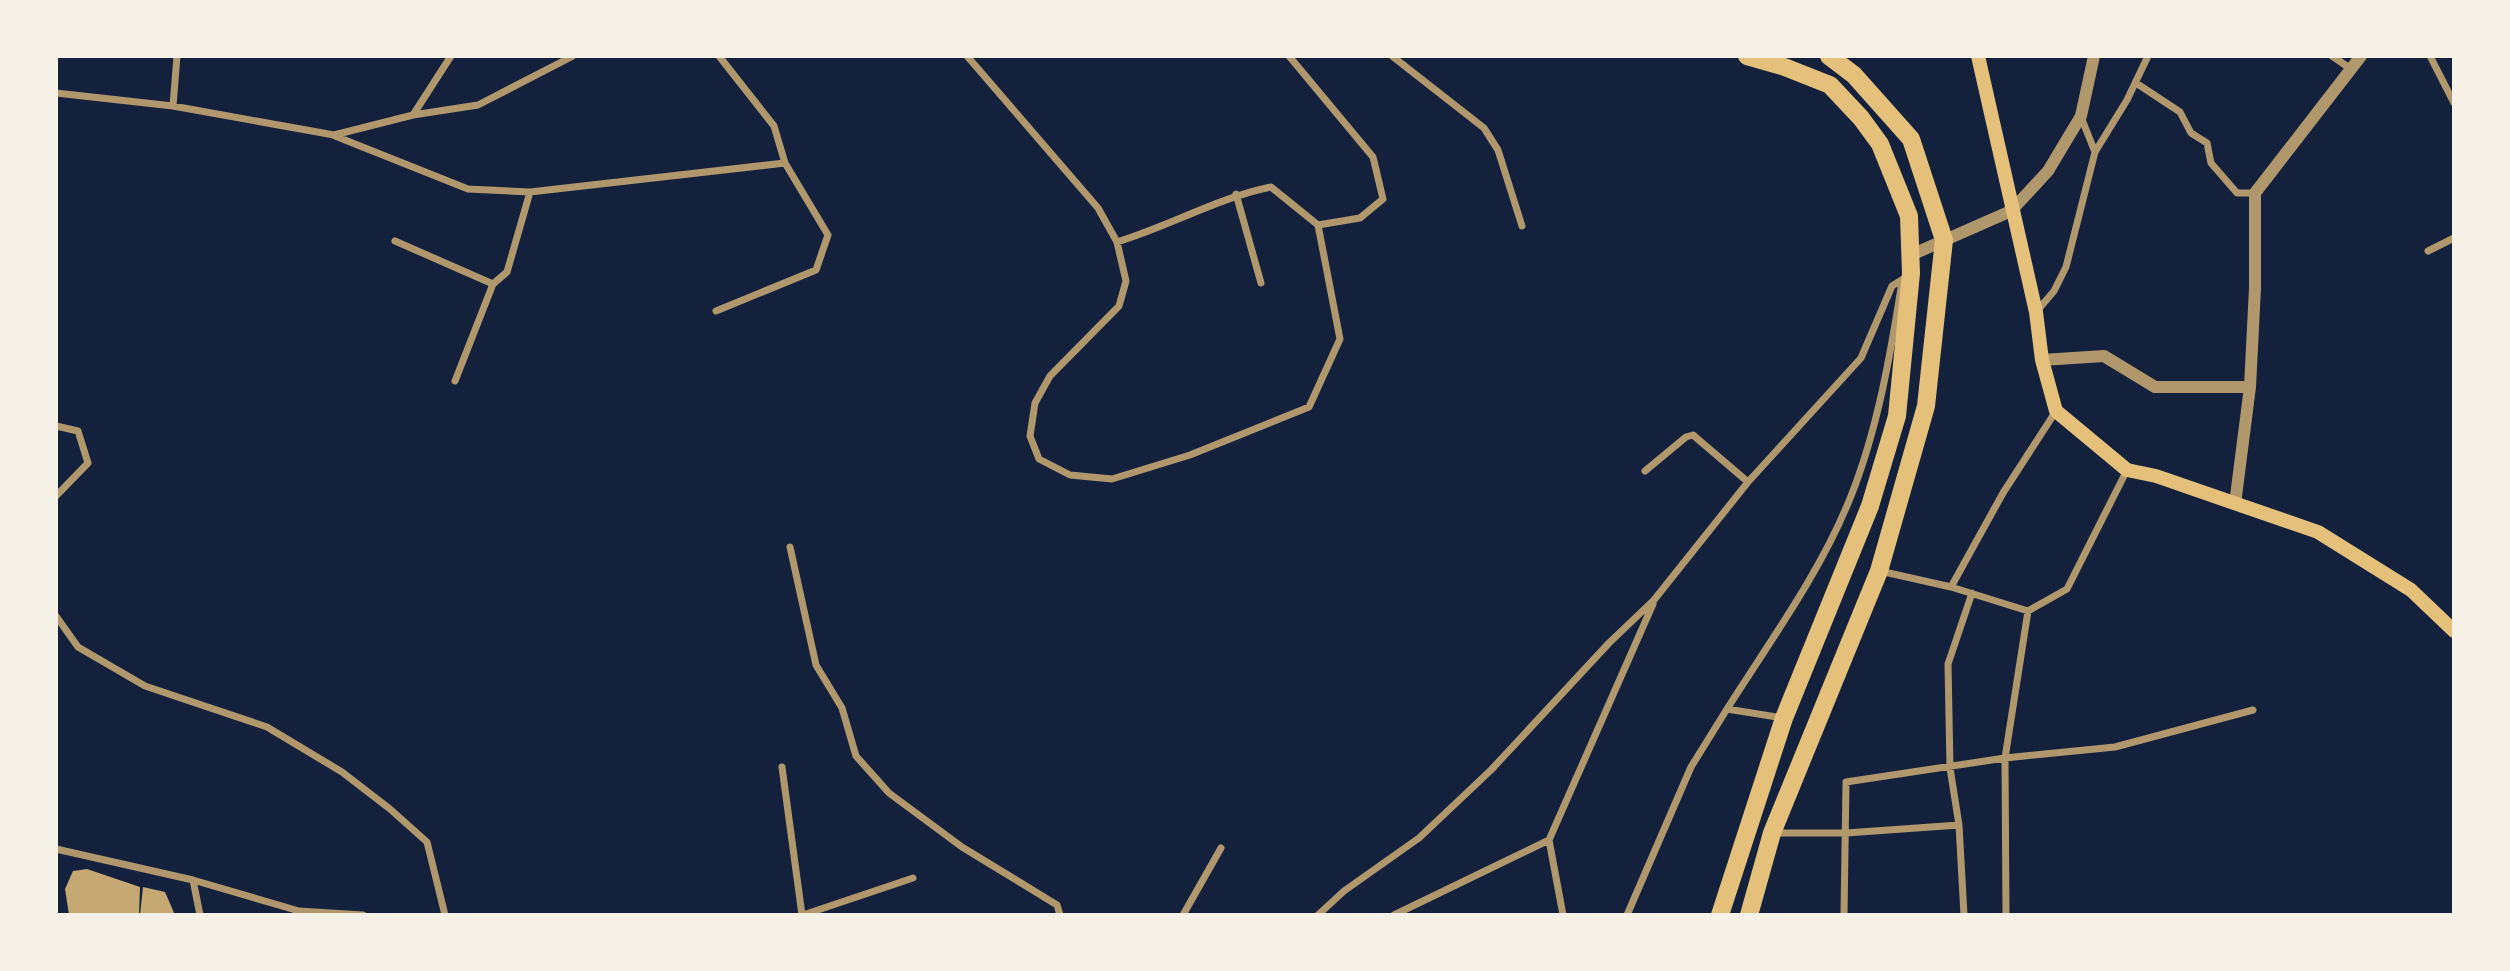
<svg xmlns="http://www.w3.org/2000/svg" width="2510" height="971" font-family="'Times New Roman',serif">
	<rect width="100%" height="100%" fill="#14213d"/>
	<path fill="#c6a872" d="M87 869 140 887 139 915H69L65 889 73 871Z
		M143 887 165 892 175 915H140Z"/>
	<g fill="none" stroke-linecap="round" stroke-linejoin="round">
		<path stroke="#b1986c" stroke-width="7" d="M967 56 1098 208 1117 242 1126 281 1119 306 1050 376 1035 403 1030 436 1039 459 1070 475 1112 479 1190 455 1309 407 1340 339 1318 225 1271 187C1217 198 1170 226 1117 242
			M1289 56 1373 157 1383 199 1360 218 1318 225
			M1392 56 1484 128 1498 150 1522 226
			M2332 56 2351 69
			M2430 56 2454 103
			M2136 83 2180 112 2191 133 2207 143 2211 163 2237 193H2255
			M56 93 173 106 334 135 413 115 478 105 573 56
			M173 106 177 56
			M413 115 451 56
			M2081 117 2095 152
			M335 136 468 189 530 192 785 163
			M1236 194 1261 283
			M395 241 493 284 507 272 530 192
			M2428 251 2454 238
			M716 311 816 270 828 235 785 163 774 126 719 56
			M2037 311 2054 291 2066 267 2095 152 2127 100 2148 56
			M455 381 493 284
			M56 426 78 431 88 463 56 496
			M1645 471 1686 437 1693 435 1748 482
			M790 547 816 665 842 708 856 756 889 793 962 847 1057 905 1060 915
			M1880 571 1951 587 2028 611 2067 589 2127 470
			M1951 587 2003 493 2056 411
			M56 616 78 647 145 686 267 727 342 772 390 809 427 842 445 915
			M1727 709C1770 641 1821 572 1851 496 1877 431 1890 357 1901 288
			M782 767 802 915
			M1774 833H1846L1959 825
			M56 849 193 880 299 911 363 915
			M193 880 200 915
			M803 915 913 878
			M1183 915 1221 848
			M1318 915 1344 891 1419 838 1491 770 1609 643 1654 600 1748 482 1861 358 1892 286 1908 276
			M1394 915 1549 840
			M1563 915 1549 840 1653 604
			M1627 915 1691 767 1727 709 1783 718
			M1844 915 1846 782 2005 758 2115 747 2253 710
			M1964 915 1959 825 1950 768 1948 664 1972 593
			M2006 915 2005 758 2028 611"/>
		<path stroke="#b1986c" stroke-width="12" d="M1911 255 2011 211 2048 171 2081 116 2094 56
			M2042 360 2104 356 2155 387H2250
			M2235 504 2250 387 2255 288V193L2361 56"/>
		<path stroke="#e5c07b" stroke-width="14" d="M1978 56 2036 312 2042 360 2056 411 2127 470 2156 476 2318 532 2411 590 2454 631"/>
		<path stroke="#e5c07b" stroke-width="18" d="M1720 915 1784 718 1870 506 1897 416 1911 273 1909 216 1880 144 1861 118 1830 85 1782 66 1747 56
			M1749 915 1772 833 1879 571 1926 406 1944 240 1911 139 1854 75 1829 56"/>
	</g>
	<rect width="2510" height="971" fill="none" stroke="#f6f1e7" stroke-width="116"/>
</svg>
